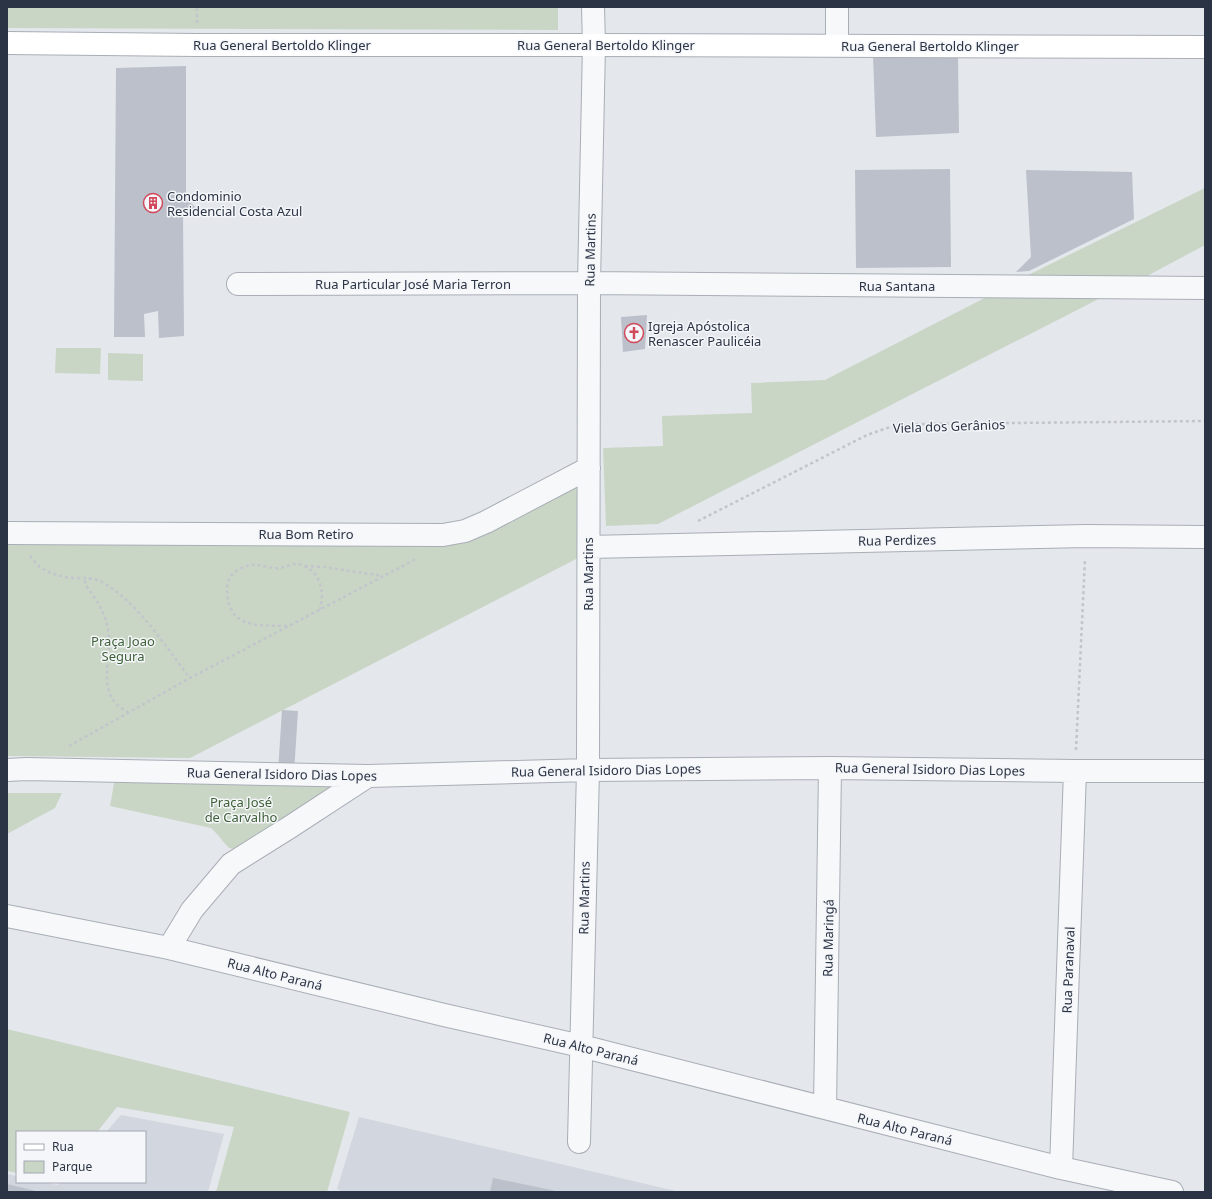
<svg xmlns="http://www.w3.org/2000/svg" width="1212" height="1199" font-family="'Noto Sans',sans-serif">
	<rect width="100%" height="100%" fill="#e4e7ec"/>
	<path fill="#d2d6de" d="M121 1115 224 1134 208 1192H7V1174L17 1176V1182H43L58 1185 61 1182H145V1132H106Z
		M359 1117 680 1192H344L337 1189Z"/>
	<path fill="#c9d6c5" d="M7 7H558V30L7 28Z
		M1205 188V245L1134 283H1012Z
		M1006 287H1122L658 524 606 526 603 448 663 446 662 416 752 413 751 383 825 380Z
		M56 348H101L100 374 55 373Z
		M108 353 143 354V381L108 380Z
		M583 479 580 557 190 758 7 756V539L422 542Z
		M116 772 350 777 241 850 229 848C222 841 218 834 211 828L110 806Z
		M7 793H62L55 808 7 834Z
		M7 1029 350 1112 327 1192H216L234 1127 117 1107 97 1132H17V1173L7 1171Z"/>
	<path fill="#bbc0ca" d="M873 56 958 58 959 133 876 137Z
		M186 66V198L196 208 183 214 184 336 159 338 158 311 144 314 145 337H114L116 68Z
		M950 169 951 267 856 268 855 170Z
		M1026 170 1132 172 1134 219 1029 271 1016 272 1031 257Z
		M647 315 645 349 623 352 621 317Z
		M282 710 298 711 294 773 278 772Z
		M493 1178 556 1191V1192H490Z
		M7 1184 36 1191V1192H7Z"/>
	<g fill="none" stroke-linecap="round" stroke-linejoin="round">
		<defs>
			<path id="street" d="M837 7V45
				M238 284 589 283 1205 288
				M7 533 443 535 465 531 486 522 589 468
				M589 547 1086 536 1205 537
				M7 770 27 769 368 776 588 770 830 768 1075 771H1205
				M7 916 169 948 444 1015 581 1046 1061 1168 1172 1192
				M169 948 192 910 231 864 290 827 368 776
				M825 1108 830 768
				M579 1142 588 770 589 283 594 45 593 7
				M1061 1168 1075 771"/>
			<path id="secondary" d="M7 43 196 45H594L1205 47"/>
		</defs>
		<use href="#street" stroke="#a9aeb7" stroke-width="24"/>
		<use href="#secondary" stroke="#a9aeb7" stroke-width="24"/>
		<path stroke="#c2c5cb" stroke-width="2.5" stroke-dasharray="3 3" stroke-linecap="butt" d="M197 23V7
			M698 521 867 435 890 427 917 424 1205 421
			M30 556C33 560 37 564 40 567 51 575 66 578 78 578 89 578 95 578 104 583 140 605 165 646 190 678
			M305 566 324 567 383 576
			M91 578 85 581C86 588 91 592 94 597 100 606 105 615 107 625 116 655 91 694 128 712
			M287 626C257 625 228 629 227 590 226 583 231 573 238 570 255 560 260 567 276 568 282 569 288 565 294 564 298 563 305 566 308 568 322 577 324 594 320 609
			M69 746 190 678 416 559
			M1076 750 1085 559"/>
		<use href="#street" stroke="#f7f8fa" stroke-width="22"/>
		<use href="#secondary" stroke="#fff" stroke-width="22"/>
	</g>
	<defs>
		<symbol id="building-ring" viewBox="-11 -11 22 22"><circle r="9.5" fill="#f4f6f9" stroke="#d1495b" stroke-width="1.5"/><path d="M-4-6H4V6H1V3H-1V6H-4ZM-2.5-4.3h1.7v1.8h-1.7ZM.8-4.3h1.7v1.8H.8ZM-2.5-1h1.7V.8h-1.7ZM.8-1h1.7V.8H.8Z" fill="#d1495b"/></symbol>
		<symbol id="church-ring" viewBox="-11 -11 22 22"><circle r="9.5" fill="#f4f6f9" stroke="#d1495b" stroke-width="1.5"/><path d="M-1.2-6h2.4v3.5h3.3v2.4h-3.3V6h-2.4V-.1h-3.3v-2.4h3.3Z" fill="#d1495b"/></symbol>
	</defs>
	<g fill-rule="evenodd">
		<use href="#building-ring" x="142" y="192" width="22" height="22"/>
		<use href="#church-ring" x="623" y="322" width="22" height="22"/>
	</g>
	<g text-anchor="middle" stroke-width="3" stroke-linejoin="round" paint-order="stroke">
		<g font-size="13" fill="#2b3445" stroke="#f4f6f9">
			<text x="282" y="50">Rua General Bertoldo Klinger</text>
			<text x="606" y="50">Rua General Bertoldo Klinger</text>
			<text x="930" y="51">Rua General Bertoldo Klinger</text>
			<text transform="translate(590 250) rotate(-89)" y="5">Rua Martins</text>
			<text x="413" y="289">Rua Particular José Maria Terron</text>
			<text x="897" y="291">Rua Santana</text>
			<text transform="translate(949 426) rotate(-2)" y="5">Viela dos Gerânios</text>
			<text x="306" y="539">Rua Bom Retiro</text>
			<text transform="translate(897 540) rotate(-1)" y="5">Rua Perdizes</text>
			<text transform="translate(588 574) rotate(-90)" y="5">Rua Martins</text>
			<text transform="translate(930 769) rotate(1)" y="5">Rua General Isidoro Dias Lopes</text>
			<text transform="translate(606 770) rotate(-1)" y="5">Rua General Isidoro Dias Lopes</text>
			<text transform="translate(282 774) rotate(1)" y="5">Rua General Isidoro Dias Lopes</text>
			<text transform="translate(584 898) rotate(-89)" y="5">Rua Martins</text>
			<text transform="translate(828 938) rotate(-89)" y="5">Rua Maringá</text>
			<text transform="translate(1068 970) rotate(-88)" y="5">Rua Paranaval</text>
			<text transform="translate(275 974) rotate(14)" y="5">Rua Alto Paraná</text>
			<text transform="translate(591 1049) rotate(14)" y="5">Rua Alto Paraná</text>
			<text transform="translate(905 1129) rotate(14)" y="5">Rua Alto Paraná</text>
		</g>
		<g font-size="13" fill="#2b3445" stroke="#f4f6f9" text-anchor="start">
			<text x="167" y="201">Condominio<tspan x="167" dy="15">Residencial Costa Azul</tspan></text>
			<text x="648" y="331">Igreja Apóstolica<tspan x="648" dy="15">Renascer Paulicéia</tspan></text>
		</g>
		<g font-size="13" fill="#3f6138" stroke="#f4f6f9">
			<text x="123" y="646">Praça Joao<tspan x="123" dy="15">Segura</tspan></text>
			<text x="241" y="807">Praça José<tspan x="241" dy="15">de Carvalho</tspan></text>
		</g>
	</g>
	<rect width="1212" height="1199" fill="none" stroke="#2b3445" stroke-width="16"/>
	<rect x="16" y="1131" width="130" height="52" fill="#f4f6f9" stroke="#a4a8b1"/>
	<rect x="24" y="1144" width="20" height="6" fill="#ffffff" stroke="#a4a8b1"/>
	<text x="52" y="1151" font-size="12" fill="#2b3445">Rua</text>
	<rect x="24" y="1161" width="20" height="12" fill="#c9d6c5" stroke="#a4a8b1"/>
	<text x="52" y="1171" font-size="12" fill="#2b3445">Parque</text>
</svg>
